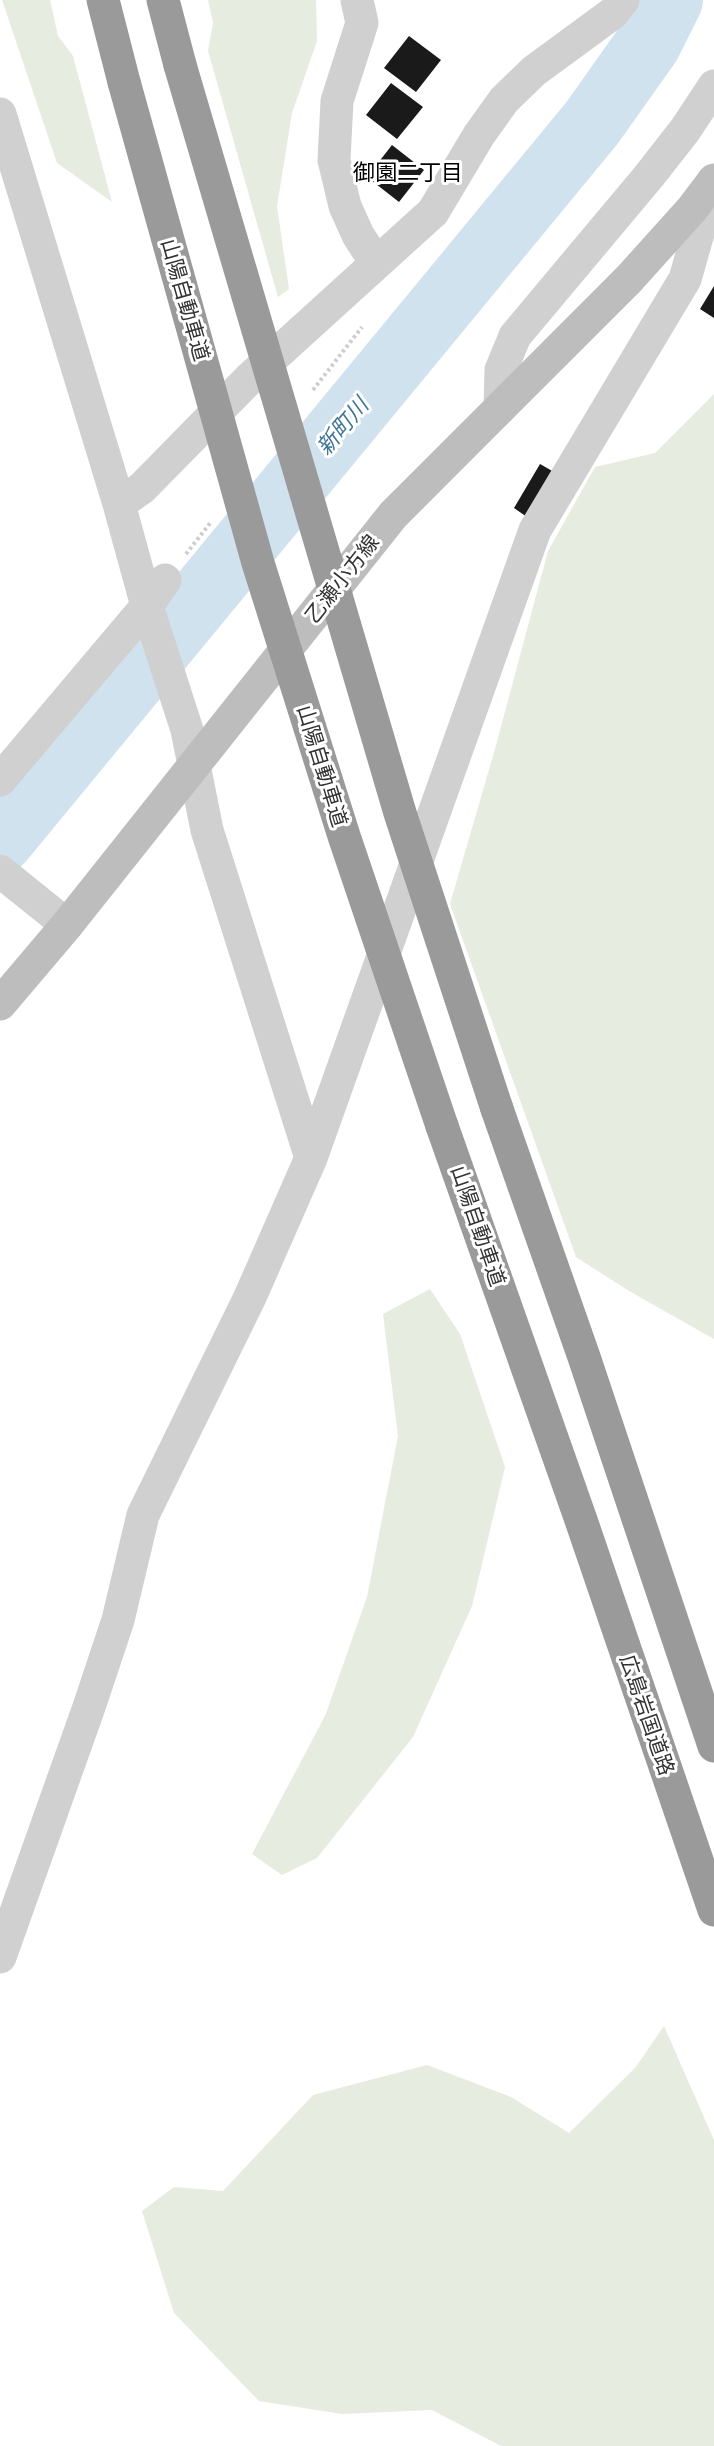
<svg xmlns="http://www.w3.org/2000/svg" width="714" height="2446" font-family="'Open Sans','Noto Sans JP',sans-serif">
	<rect width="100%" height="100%" fill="#fff"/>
	<path fill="#e6ecdf" d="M2 0H50L58 36 73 56 112 202 57 163Z
		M208 0H316L317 41 292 113 277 206 289 289 278 297 208 51 213 23Z
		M714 394V1339L629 1291 576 1257 450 904 495 749 548 551 595 467 655 453Z
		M430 1289 460 1334 505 1467 472 1606 413 1737 317 1858 282 1875 252 1854 325 1716 367 1597 398 1436 383 1314Z
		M664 2026 714 2140V2446H501L432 2410 342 2414 259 2401 174 2313 142 2211 174 2187 223 2191 313 2095 427 2065 511 2097 569 2133 635 2068Z"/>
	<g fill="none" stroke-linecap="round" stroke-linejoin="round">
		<path stroke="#cfe2ee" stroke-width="66" d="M0 841 592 123 648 44 670 0"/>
	</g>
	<path fill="#1a1a1a" d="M409 36 441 60 416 92 384 68Z
		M391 83 423 107 397 139 366 115Z
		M392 145 424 170 399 202 367 177Z
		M714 286V318L700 309Z
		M540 464 554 472 527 517 514 508Z"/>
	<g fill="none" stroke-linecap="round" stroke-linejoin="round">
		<path stroke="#cdcdcd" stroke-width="4" stroke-dasharray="3 3" stroke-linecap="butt" d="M313 390 362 327
			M186 554 211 522"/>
		<path stroke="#d0d0d0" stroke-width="33" d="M357 0 362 23 337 101 334 160 345 206 358 235 376 263
			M0 114 119 504 147 606 187 730 207 830 311 1158
			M500 408 501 370 515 336 649 176 685 130 714 86
			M119 504 142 488 249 379 433 212 479 135 504 100 534 71 613 13 623 0
			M0 780 147 606 165 580
			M0 871 67 925
			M0 1957 89 1707 118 1620 143 1515 250 1297 311 1158 535 530 685 279 713 181"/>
		<path stroke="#bdbdbd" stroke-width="33" d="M0 1004 67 925 393 515 629 279 692 209 714 180"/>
		<path stroke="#9a9a9a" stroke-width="33" d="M103 0 124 82
			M163 0 180 65
			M497 1109 584 1357 714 1746
			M442 1126 581 1520 714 1910"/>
		<path stroke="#9a9a9a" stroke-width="33" d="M180 65 400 813 497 1109
			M124 82 258 563 344 836 442 1126"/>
	</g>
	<g text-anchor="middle" stroke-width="6" stroke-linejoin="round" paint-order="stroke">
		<g font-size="21" fill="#333" stroke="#fff">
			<text transform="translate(185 300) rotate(74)" y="7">山陽自動車道</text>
			<text transform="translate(342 579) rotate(-52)" y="7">乙瀬小方線</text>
			<text transform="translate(322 766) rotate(73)" y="7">山陽自動車道</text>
			<text transform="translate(478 1226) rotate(71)" y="7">山陽自動車道</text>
			<text transform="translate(647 1715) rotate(71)" y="7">広島岩国道路</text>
		</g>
		<g font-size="22" fill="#000" stroke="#fff">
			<text x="408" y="180">御園二丁目</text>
		</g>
		<g font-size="22" font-style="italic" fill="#3f7597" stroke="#fff">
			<text transform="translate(342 426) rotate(-50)" y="8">新町川</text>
		</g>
	</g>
</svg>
